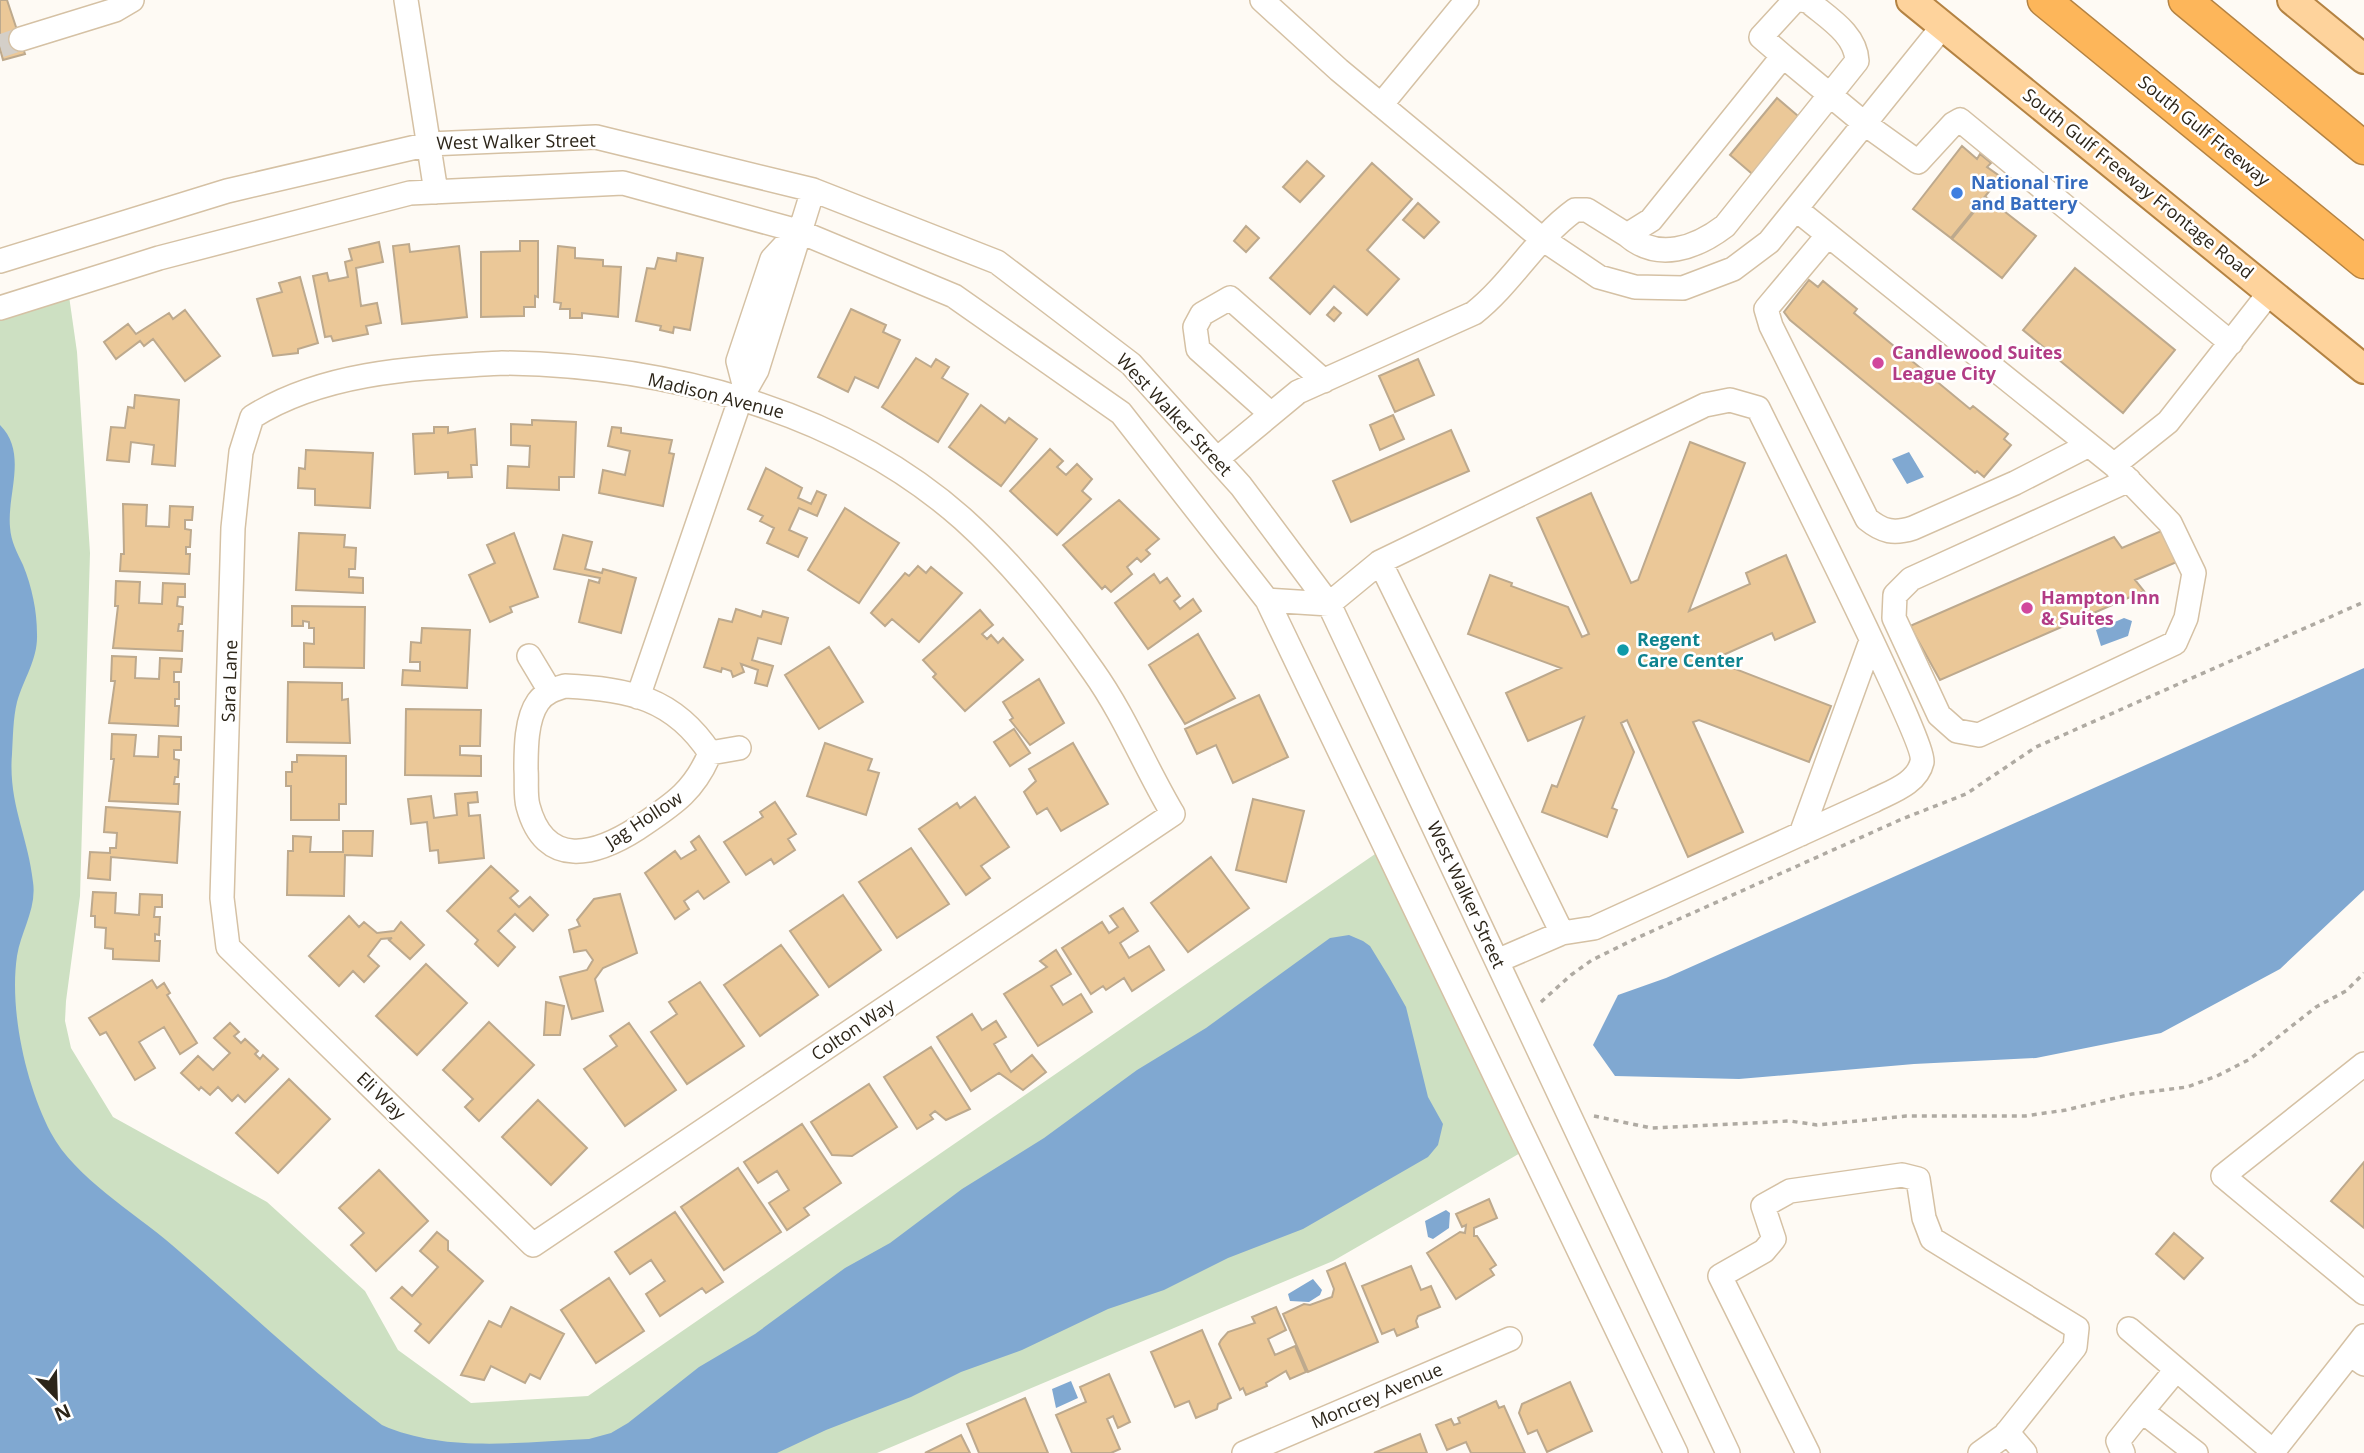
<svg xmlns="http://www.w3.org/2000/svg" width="2364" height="1453" font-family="'Open Sans',sans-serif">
	<rect width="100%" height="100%" fill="#fefaf4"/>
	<path fill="#cde0c2" d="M69 296 77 352 90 553 80 896 66 1001 65 1021 71 1048 113 1117 267 1202 365 1291 398 1350 471 1403 588 1396 1378 852 1522 1152 1333 1261 877 1453H0V316Z"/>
	<path fill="#80a8d1" d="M0 425C28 453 7 493 10 527 11 542 17 552 23 565 32 587 37 611 37 634 38 659 24 678 17 702 13 718 13 738 12 754 8 803 28 836 33 882 37 908 21 931 17 956 9 1010 26 1085 51 1133 75 1178 134 1212 172 1245 242 1305 309 1369 382 1425 444 1453 522 1442 589 1439L611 1433 628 1423 699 1367 755 1334 845 1268 890 1243 962 1189 1044 1138 1137 1070 1206 1028 1330 938 1349 935 1363 941 1370 946 1389 977 1406 1007 1428 1097 1443 1124 1438 1145 1428 1157 1303 1229 1228 1258 1164 1290 1108 1309 1022 1350 961 1372 911 1397 826 1430 777 1453H0Z
		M1909 452 1924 477 1907 484 1892 459Z
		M2124 618 2132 621 2128 636 2101 646 2096 630Z
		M2364 668V890L2280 969 2161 1033 2036 1058 1914 1064 1739 1079 1615 1076 1593 1045 1618 995 1666 978Z
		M1446 1210 1450 1213 1449 1228 1433 1239 1428 1237 1425 1221Z
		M1313 1279 1322 1290 1320 1295 1309 1302 1290 1301 1288 1294Z
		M1071 1381 1078 1398 1056 1408 1052 1389Z"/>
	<path fill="#ebc898" stroke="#bda98d" stroke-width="2" d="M0 0H7L25 54 3 60 0 49Z
		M1777 98 1804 121 1757 178 1730 155Z
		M1962 146 1977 159 1980 154 1991 163 1987 167 2001 177 1951 238 1913 209Z
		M1307 161 1324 176 1300 202 1283 187Z
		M1372 163 1412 199 1367 250 1399 279 1367 315 1334 286 1310 314 1270 278Z
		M1986 197 2036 236 2002 278 1952 239Z
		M1418 203 1439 222 1424 238 1403 220Z
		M1246 226 1259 238 1246 252 1234 241Z
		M520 241H538V297L535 296V307H524V316L481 317V252L520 251Z
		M379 242 383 262 356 268 361 306 377 303 381 323 366 326 368 334 333 341 331 336 325 337 313 276 327 273 329 281 348 277 345 262 352 260 349 249Z
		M409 244 410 252 459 246 467 317 402 324 393 246Z
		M558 246 575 248V258L603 260V266L621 267 618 317 582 313V318H570V309H560L561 303 554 302Z
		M677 253 703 258 690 330 674 327 673 333 660 330 661 326 636 321 647 268 655 269 658 258 676 261Z
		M2075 268 2175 350 2123 413 2023 330Z
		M300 277 318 343 298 349V353L273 356 257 299 282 292 279 283Z
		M1809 280 1818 287 1823 281 1857 309 1854 313 1970 409 1973 406 2008 434 2004 439 2011 445 1984 477 1977 471 1975 473 1790 320 1784 312Z
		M1334 307 1341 313 1334 321 1327 315Z
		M851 309 886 325 883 332 900 340 878 388 855 377 848 392 818 377Z
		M185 310 220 356 185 381 153 339 144 346 140 341 116 359 104 342 128 324 136 334 169 313 173 319Z
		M916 358 931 367 936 359 949 367 942 378 968 394 938 442 882 407Z
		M1418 359 1434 395 1395 412 1379 376Z
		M135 395 179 400 175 466 152 464 154 445 131 442 129 462 107 460 111 427 125 428 128 407 134 408Z
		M981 405 1005 423 1009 418 1037 439 1001 486 949 447Z
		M1393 415 1404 439 1380 450 1370 425Z
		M532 420 576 422 574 477H559V490L507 488 508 466 529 467 530 446 511 445V424L532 425Z
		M434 427H448V433L475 429 477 465H471L472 477 448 478V472L415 474 413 434 434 433Z
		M612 427 621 428V433L672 440 669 453 674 454 663 506 599 493 603 470 625 475 630 451 608 446Z
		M1451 430 1469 471 1351 522 1333 481Z
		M1690 442 1745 463 1689 611 1750 584 1746 573 1786 555 1815 622 1775 640 1772 633 1712 660 1831 706 1809 762 1699 720 1693 722 1743 832 1688 857 1627 720 1621 723 1634 752 1612 808 1617 810 1607 837 1542 812 1552 785 1557 787 1584 717 1528 741 1506 693 1561 668 1468 634 1490 575 1512 583 1511 586 1568 607 1582 637 1589 634 1537 518 1591 493 1631 583 1638 580Z
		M1050 449 1063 461 1057 467 1066 475 1077 464 1092 479 1082 491 1091 499 1057 535 1010 491Z
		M306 450 373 453 370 508 315 505V489L298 488 299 468 305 469Z
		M766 468 802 488 798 498 811 504 817 491 826 495 817 516 799 508 789 530 807 538 798 557 767 543 774 528 760 521 763 516 748 509Z
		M1119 500 1159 539 1146 550 1150 554 1141 562 1137 558 1127 567 1132 574 1111 592 1105 586 1102 589 1063 545Z
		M123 504 147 505 146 526 169 527 170 506 193 507 192 520H185V529L191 530 190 547H186V554H190L189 574 120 571 121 554H124Z
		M845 508 899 543 859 603 808 570Z
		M2166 529 2179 561 2135 580 2144 591 1940 680 1910 626 2114 537 2122 548Z
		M299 533 345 535 344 547 356 548 355 569H349V577L363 578V593L296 590Z
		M514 533 538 597 510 607 512 612 490 622 469 575 495 563 487 545Z
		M563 535 592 542 585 569 602 573 603 569 636 578 621 633 579 622 589 580 599 583 600 578 554 569Z
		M918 566 926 573 931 567 962 593 919 642 892 619 885 626 871 613 905 573 909 576Z
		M1154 574 1160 583 1167 578 1180 596 1174 601 1180 609 1193 599 1201 611 1148 649 1115 603Z
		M116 581 140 582 139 603 162 604 163 583 185 584V597H178L177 606 183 607 182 624H179L178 631H183L182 651 113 648 118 606H115Z
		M292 606 365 607 364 668 304 667V643L314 644V628H309V622L303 621V626H292Z
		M736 609 761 617 763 611 788 618 781 644 758 638 752 660 773 666 767 686 755 683 758 670 741 664 744 672 733 677 731 671 722 668 721 672 704 667 719 619 732 622Z
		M980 610 993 625 982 634 987 639 991 635 998 643 1003 638 1023 660 965 711 933 677 936 674 923 660Z
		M422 628 470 630 467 688 402 685 403 670 420 671V662H410L411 642 421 643Z
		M1198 634 1235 698 1185 724 1149 665Z
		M829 647 863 702 819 729 785 675Z
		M112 656 136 657 135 678 159 679 160 658 182 659 181 672H174V682H179V699H175V706H179L178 726 109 723 115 681H111Z
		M1039 679 1064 723 1030 745 1010 720 1013 718 1003 702Z
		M288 682 342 683V700L348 699 350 743 287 742Z
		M1259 695 1288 757 1233 783 1216 745 1197 754 1185 729Z
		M406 709 481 710 480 746H460V755L481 756V776L405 775Z
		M1014 729 1030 753 1010 766 994 742Z
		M112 734 136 735 134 756 158 757 159 736 181 737V750H174V759L179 760 178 777H175L174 784H179L178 804 109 801 114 759H111Z
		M825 743 872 759 868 770 879 773 866 815 807 796Z
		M1073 743 1108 804 1061 831 1047 808 1037 814 1024 792 1036 781 1029 769Z
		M297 755 346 756V804H339V820H291V786H286V772H292V762H297Z
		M477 792 478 802 468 803 469 816 480 815 484 858 439 863 438 850 430 851 427 822 411 824 408 799 431 796 434 818 457 815 455 794Z
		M975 797 1009 847 981 866 990 878 966 895 919 829 957 803 960 808Z
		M1253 799 1304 811 1286 882 1236 870Z
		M775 802 796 834 788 839 795 850 774 864 771 859 746 875 724 842 763 817 760 812Z
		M106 807 180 812 177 863 111 857 110 880 88 878 90 852 110 853V848H116L117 833 104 832Z
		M343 831H373L372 856 345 855 344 896 287 895 288 851H293V836L311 837 310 852H343Z
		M699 836 729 882 704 899 698 891 684 901 689 909 675 919 645 873 675 851 681 859 696 850 691 842Z
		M911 848 949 904 897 938 859 882Z
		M1211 857 1249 908 1188 952 1151 903Z
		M491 866 518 891 510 898 519 907 530 897 548 915 533 931 515 914 498 931 515 947 498 966 475 944 478 940 447 911Z
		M93 892 116 893 115 913 139 915 140 894 162 895V907H155L154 917H160L159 935 155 934V941H160L159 961 113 959V949L105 948 106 928 95 927V916H91Z
		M620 894 637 953 603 968 595 979 603 1011 572 1019 560 977 587 970 593 960 586 950 574 952 569 930 580 926 577 920 594 899Z
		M843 895 881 950 829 987 790 931Z
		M1123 908 1138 931 1120 943 1129 958 1149 946 1164 970 1132 991 1124 978 1106 990 1103 986 1091 994 1062 948 1102 922 1109 933 1118 927 1110 916Z
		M349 916 359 927 364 922 377 933 394 931 401 922 424 945 410 959 389 940 392 938 381 939 368 956 379 966 364 982 353 971 339 986 309 956Z
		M781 945 818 995 760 1036 724 985Z
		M1056 950 1071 974 1051 986 1063 1005 1081 994 1092 1012 1038 1046 1004 994 1047 967 1040 961Z
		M426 964 467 1003 417 1055 376 1016Z
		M152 980 157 988 164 983 170 993 167 995 197 1043 180 1054 164 1027 139 1042 155 1068 135 1080 106 1032 100 1035 89 1018Z
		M700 982 744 1046 687 1084 651 1032 677 1014 669 1002Z
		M546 1002 564 1006 560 1035H544Z
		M972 1014 982 1030 996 1021 1006 1037 994 1044 1011 1072 1032 1055 1046 1072 1023 1090 999 1073 971 1091 937 1037Z
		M489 1022 534 1065 479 1121 465 1107 473 1099 443 1070Z
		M230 1023 239 1032 234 1036 241 1043 245 1039 258 1051 255 1054 260 1059 263 1055 278 1069 245 1102 238 1095 232 1101 218 1087 210 1095 201 1087 199 1090 181 1073 198 1056 213 1070 230 1053 214 1038Z
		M629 1023 676 1090 625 1126 584 1069 617 1046 610 1036Z
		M931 1047 970 1109 946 1120 935 1111 930 1115 933 1119 917 1129 884 1077Z
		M289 1079 330 1119 278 1173 236 1133Z
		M869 1084 897 1127 852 1156 832 1155 811 1122Z
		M538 1100 587 1148 551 1185 502 1137Z
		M802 1124 841 1183 804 1208 809 1215 787 1230 769 1203 789 1190 777 1171 758 1183 744 1162Z
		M2364 1162V1228L2331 1201Z
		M738 1168 781 1232 724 1270 681 1207Z
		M379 1170 428 1221 376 1271 351 1245 364 1233 339 1208Z
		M1489 1199 1497 1218 1474 1228V1236H1477L1496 1265 1490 1269 1494 1275 1456 1299 1427 1253 1460 1232 1465 1233 1466 1225 1462 1227 1456 1214Z
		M675 1212 723 1282 706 1293 702 1288 660 1316 646 1294 665 1281 651 1260 630 1274 615 1252Z
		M437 1232 448 1241V1250L483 1281 429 1343 415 1331 421 1324 391 1298 402 1287 412 1296 438 1267 420 1251Z
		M2174 1233 2203 1258 2184 1279 2156 1254Z
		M1345 1263 1378 1342 1308 1372 1283 1314 1304 1304 1310 1305 1332 1297 1334 1289 1327 1271Z
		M1411 1266 1421 1290 1431 1286 1440 1307 1418 1316 1416 1321 1418 1327 1397 1336 1394 1329 1382 1334 1362 1286Z
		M609 1278 644 1331 596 1363 561 1310Z
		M511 1307 564 1334 540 1379 530 1374 525 1383 491 1366 484 1380 461 1375 489 1321 501 1327Z
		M1276 1307 1286 1330 1268 1339 1275 1355 1295 1346 1306 1372 1290 1379 1286 1371 1266 1383 1267 1386 1246 1395 1243 1388 1240 1390 1219 1344 1221 1340 1228 1332 1255 1323 1252 1317Z
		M1202 1330 1231 1398 1218 1404 1217 1409 1196 1418 1189 1401 1175 1407 1151 1352Z
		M1109 1374 1130 1422 1118 1428 1113 1416 1107 1419 1120 1449 1111 1453H1072L1056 1415 1086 1402 1080 1387Z
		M1570 1382 1592 1431 1547 1452 1537 1430 1528 1434 1519 1413 1522 1404Z
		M1025 1398 1048 1453H979L967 1424Z
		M1496 1401 1499 1408 1504 1406 1525 1453H1471L1466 1442 1447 1450 1436 1425 1451 1419 1454 1425 1460 1423 1458 1418Z
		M1420 1434 1427 1453H1374Z
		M961 1435 970 1453H925Z"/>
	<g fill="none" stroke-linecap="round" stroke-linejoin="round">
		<path stroke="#d4cfc8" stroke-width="23" stroke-dasharray="23 11" stroke-linecap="butt" d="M0 46 21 39"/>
		<defs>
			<path id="minor" d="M406 0 436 192
				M1262 0 1339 70 1541 238 1599 277 1635 287 1683 288 1733 269 1769 242 1943 26
				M21 39 115 10 132 0
				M1783 56 1761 37 1795 0
				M1381 105 1467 0
				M1797 210 2114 465 2170 523 2194 573 2186 618 2175 643 1979 735 1957 731 1939 715 1894 618 1895 595 1911 579 2129 480
				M1627 235C1658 262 1696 248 1725 226L1857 61C1856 34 1828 18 1808 1L1801 0
				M1828 235 1766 309 1771 326 1867 519C1883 532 1894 534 1913 528L2015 483 2089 445
				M0 261 227 191 429 144 596 137 813 190 997 262 1131 364 1241 486 1329 604 1728 1453
				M0 308 159 258 410 193 623 183 798 231 954 296 1121 413 1267 600 1676 1453
				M502 363C664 365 839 409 963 519 1013 564 1055 616 1093 671 1125 716 1145 767 1173 814L533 1245 228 947 222 898 233 528 241 452 252 417C325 371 417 368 502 363Z
				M745 388 738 361 772 259 798 231
				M1271 414 1198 349 1195 327 1202 314 1230 298 1324 381
				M1217 459 1298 392 1474 313C1512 283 1535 239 1575 210H1587L1627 235 1651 220 1783 56 1865 124 1918 162 1953 124 1960 120 2231 343
				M2114 465 2168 422 2270 292
				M1380 562 1562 933
				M1267 600 1329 604 1380 562 1705 405 1730 400 1758 408C1778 449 1926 742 1922 762 1917 784 1890 792 1873 801L1594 928 1562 933 1497 961
				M529 656 550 691
				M565 686C629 689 674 698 710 753 694 792 672 805 638 828 596 855 545 870 528 806 525 795 527 781 526 769 526 749 526 719 538 702 545 692 555 689 565 686Z
				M638 697 740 400 757 370 813 190
				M710 753 739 748
				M1801 834 1871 641
				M2364 1064 2223 1176 2364 1293
				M2129 1329 2275 1453
				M2350 1354 2364 1336
				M2142 1411 2176 1370
				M2007 1432 2025 1453
				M1244 1453 1510 1339
				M1808 1453 1720 1276 1764 1251 1774 1239 1763 1206 1790 1191 1902 1175 1918 1179 1924 1218 1932 1239 2077 1328 2075 1347 2005 1435 1980 1453
				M2123 1453 2118 1441 2142 1411 2196 1453
				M2272 1453 2350 1354 2364 1364"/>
			<path id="major" d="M1911 0 2364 369
				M2292 0 2364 59"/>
			<path id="highway" d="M2044 0 2364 262
				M2185 0 2364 148"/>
		</defs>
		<use href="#minor" stroke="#d5c1a4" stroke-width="26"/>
		<use href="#major" stroke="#b48343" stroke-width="32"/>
		<use href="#highway" stroke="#b48343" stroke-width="35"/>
		<path stroke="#afaaa2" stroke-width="3.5" stroke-dasharray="5 5" stroke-linecap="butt" d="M1541 1002 1571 975 1592 960 1639 937 1902 819 1966 794 2036 747 2364 602
			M1594 1116 1651 1128 1790 1121 1817 1125 1906 1116H2025L2066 1110 2132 1094 2187 1087 2217 1076 2250 1059 2316 1007 2346 991 2364 973"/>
		<use href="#minor" stroke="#fff" stroke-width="23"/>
		<use href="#major" stroke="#fed39c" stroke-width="28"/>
		<use href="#highway" stroke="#fdb65a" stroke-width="32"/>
	</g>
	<circle fill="#3f7fe0" stroke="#fff" stroke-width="2.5" cx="1957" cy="193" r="7"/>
	<g fill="#d1479c" stroke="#fff" stroke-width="2.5">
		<circle cx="1878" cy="363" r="7"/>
		<circle cx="2027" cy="608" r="7"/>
	</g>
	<circle fill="#0f9aa8" stroke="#fff" stroke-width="2.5" cx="1623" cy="650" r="7"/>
	<g text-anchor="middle" stroke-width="5" stroke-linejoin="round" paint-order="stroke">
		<g font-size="18" fill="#2c2519" stroke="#fff">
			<text transform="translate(2204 131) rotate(39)" y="6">South Gulf Freeway</text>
			<text transform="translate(516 142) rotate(-1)" y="6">West Walker Street</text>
			<text transform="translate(2138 184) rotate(39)" y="6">South Gulf Freeway Frontage Road</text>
			<text transform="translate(716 396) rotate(14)" y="6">Madison Avenue</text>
			<text transform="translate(1174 415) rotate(47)" y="6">West Walker Street</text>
			<text transform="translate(230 681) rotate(-88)" y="6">Sara Lane</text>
			<text transform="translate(644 820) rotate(-33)" y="6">Jag Hollow</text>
			<text transform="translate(1466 895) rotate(65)" y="6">West Walker Street</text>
			<text transform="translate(853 1030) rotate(-34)" y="6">Colton Way</text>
			<text transform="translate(381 1096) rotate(44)" y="6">Eli Way</text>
			<text transform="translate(1377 1396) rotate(-23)" y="6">Moncrey Avenue</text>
		</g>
		<g font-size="18" font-weight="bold" fill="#366cbe" stroke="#fff" text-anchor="start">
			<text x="1971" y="189">National Tire<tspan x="1971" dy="21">and Battery</tspan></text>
		</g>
		<g font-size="18" font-weight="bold" fill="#b23c85" stroke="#fff" text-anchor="start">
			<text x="1892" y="359">Candlewood Suites<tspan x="1892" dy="21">League City</tspan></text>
			<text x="2041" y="604">Hampton Inn<tspan x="2041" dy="21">&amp; Suites</tspan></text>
		</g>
		<g font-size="18" font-weight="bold" fill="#0d838f" stroke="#fff" text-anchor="start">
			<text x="1637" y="646">Regent<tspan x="1637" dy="21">Care Center</tspan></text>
		</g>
	</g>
	<g transform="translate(56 1397) rotate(157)" stroke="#ffffff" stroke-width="5" paint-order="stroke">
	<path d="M0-5L12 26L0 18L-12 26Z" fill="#2c2519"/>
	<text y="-10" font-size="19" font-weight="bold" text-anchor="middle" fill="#2c2519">N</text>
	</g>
</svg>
